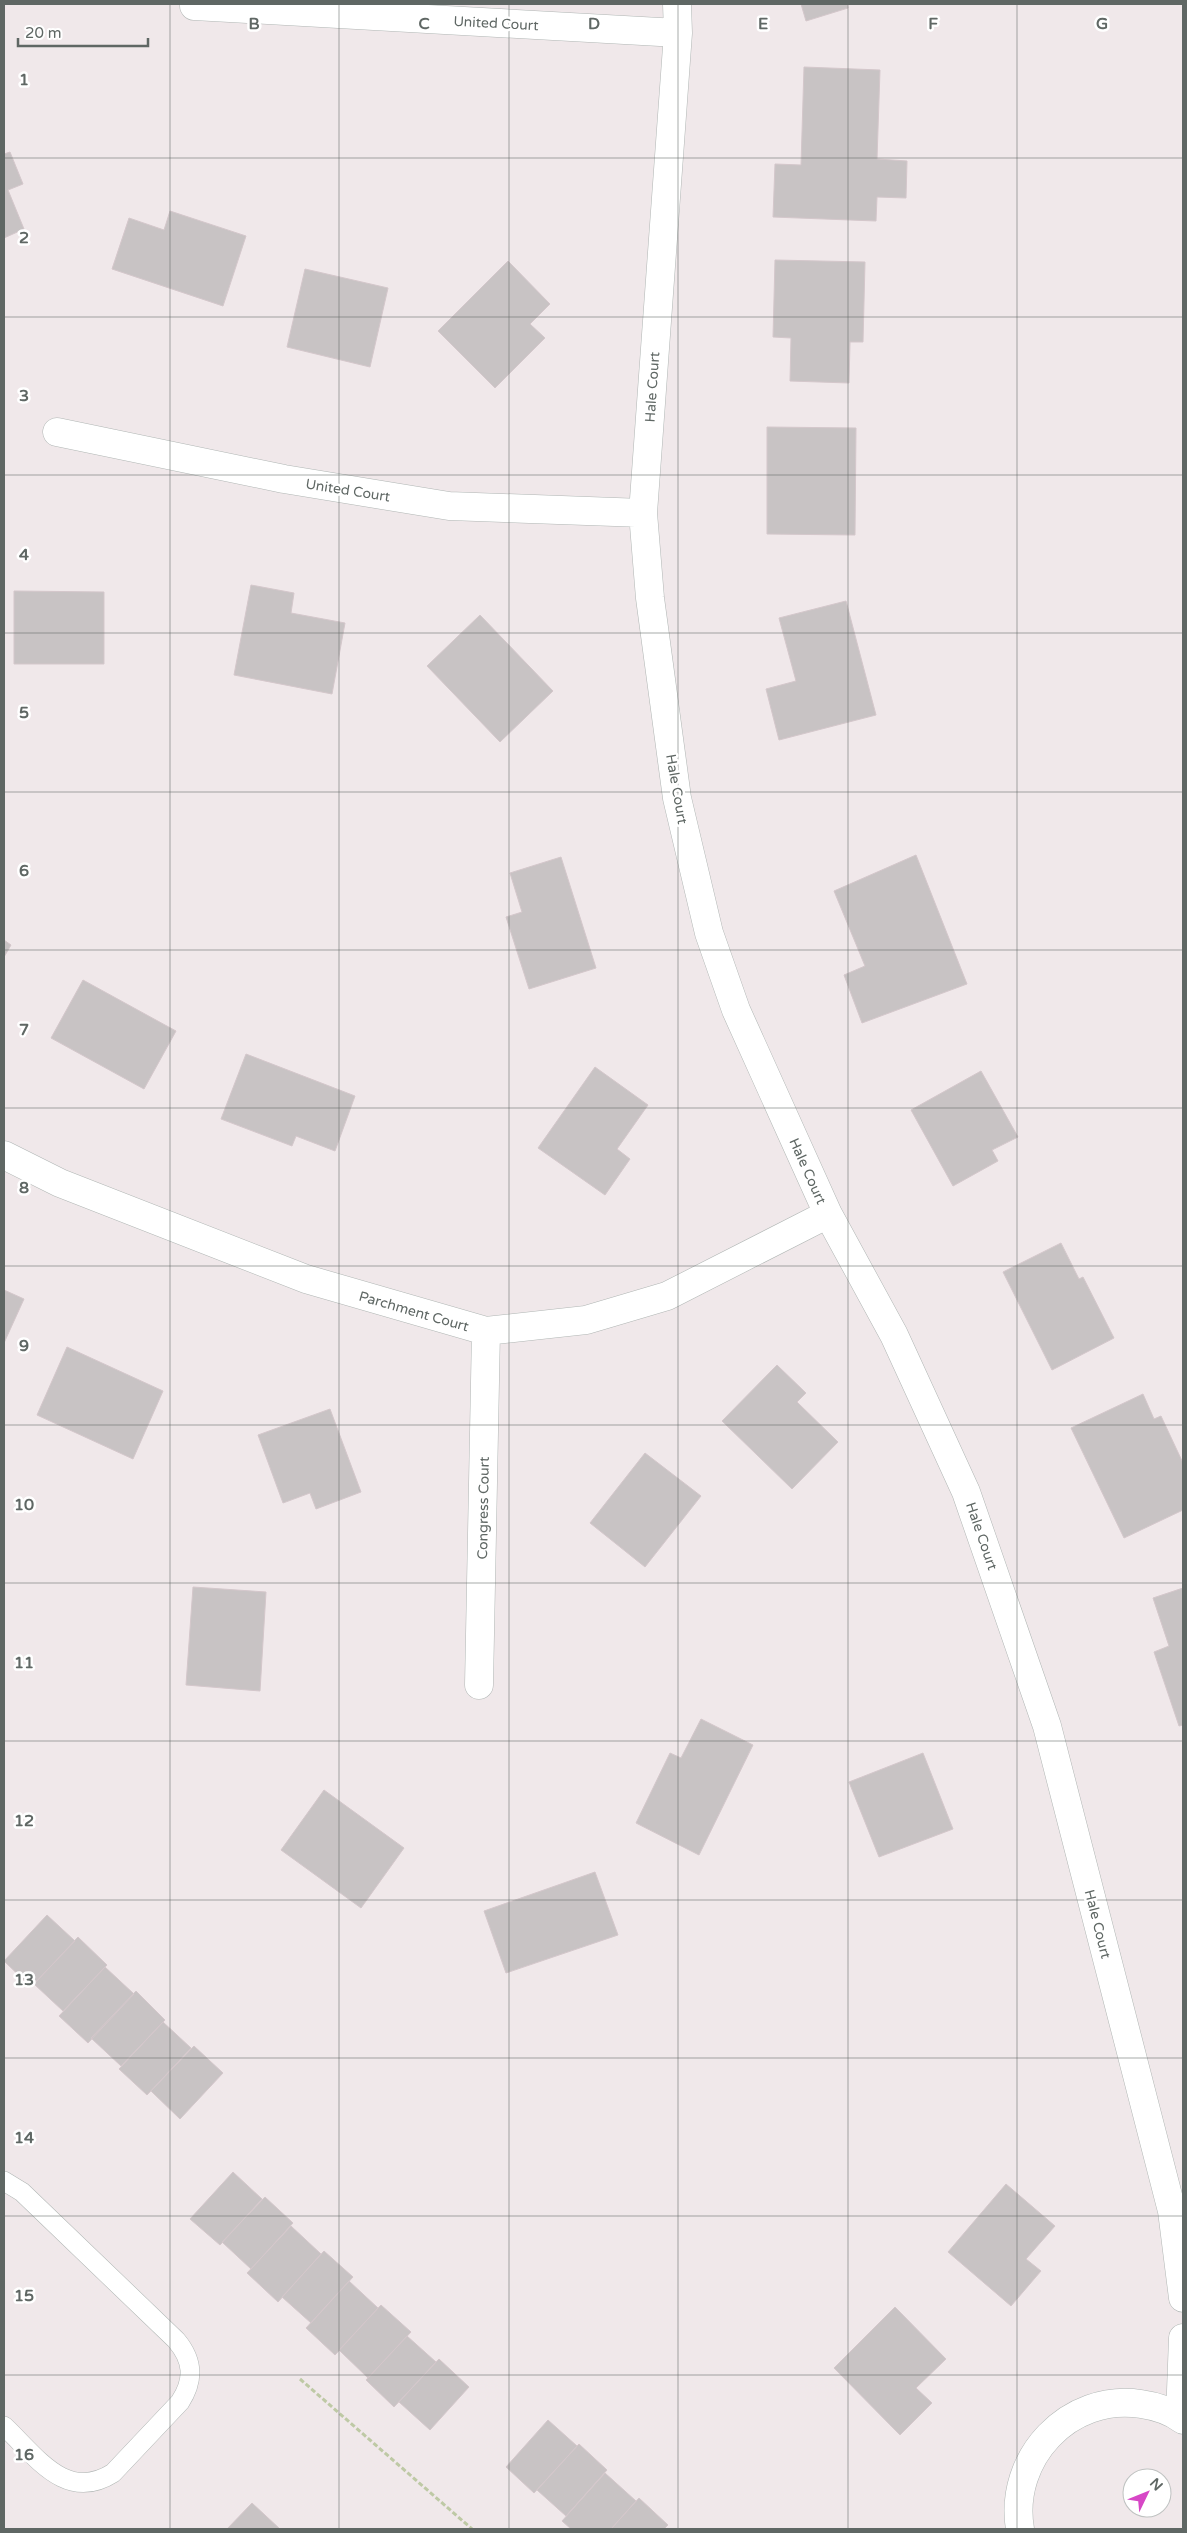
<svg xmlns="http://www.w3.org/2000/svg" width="1187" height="2533" font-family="'Varela Round',sans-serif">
	<rect width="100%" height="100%" fill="#f0e8ea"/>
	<path fill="#c8c3c4" stroke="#d4c7cb" d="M801 4H847L848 8 806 21Z
		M804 67 880 70 877 159 907 161 906 198 877 197 876 221 773 217 775 164 801 165Z
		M10 152 23 184 8 190 24 229 4 238V154Z
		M170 211 246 236 223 306 112 269 129 218 164 230Z
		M775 260 865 262 863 342H850L849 383 790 381 791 338 773 337Z
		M508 261 550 304 530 324 545 338 495 388 438 331Z
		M305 269 388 288 370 367 287 347Z
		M767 427 856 428 855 535 767 534Z
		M251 585 294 593 291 613 345 623 332 694 234 675Z
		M14 591 104 592V664H14Z
		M846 601 876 715 779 740 766 689 796 681 779 618Z
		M480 615 553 691 500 742 427 666Z
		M916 855 967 984 862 1023 844 975 865 966 834 891Z
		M561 857 596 968 529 989 506 917 522 912 510 873Z
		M4 940 11 945 4 957Z
		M83 980 176 1031 144 1089 51 1038Z
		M246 1054 355 1096 335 1151 296 1136 292 1146 221 1119Z
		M595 1067 648 1105 617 1149 630 1159 605 1195 538 1148Z
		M981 1071 1018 1137 992 1150 998 1161 953 1186 911 1110Z
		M1061 1243 1079 1279 1083 1277 1114 1338 1052 1370 1003 1272Z
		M4 1290 24 1299 4 1343Z
		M67 1347 163 1391 133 1459 37 1415Z
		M777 1365 806 1393 797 1402 838 1442 792 1489 722 1421Z
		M1143 1394 1154 1419 1161 1416 1183 1463V1510L1124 1538 1071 1428Z
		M330 1409 361 1492 316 1509 310 1493 283 1503 258 1435Z
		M645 1453 701 1496 645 1567 590 1523Z
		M193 1587 266 1592 260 1691 186 1685Z
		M1183 1588V1725L1179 1726 1154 1652 1169 1646 1153 1598Z
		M701 1719 753 1745 699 1855 636 1823 670 1753 681 1758Z
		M923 1753 953 1829 879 1857 849 1782Z
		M324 1790 404 1848 361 1908 281 1850Z
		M595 1872 618 1935 506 1973 484 1911Z
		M47 1915 75 1941 31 1987 4 1961Z
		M78 1937 107 1965 63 2011 34 1984Z
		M105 1967 134 1994 88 2043 59 2016Z
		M136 1991 165 2020 121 2066 91 2038Z
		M163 2022 191 2048 147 2095 119 2069Z
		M194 2046 223 2073 180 2119 151 2091Z
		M233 2172 262 2199 220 2245 190 2219Z
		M1006 2184 1055 2226 1026 2259 1041 2271 1011 2306 948 2252Z
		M265 2197 293 2223 251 2269 222 2242Z
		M291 2226 321 2254 278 2302 247 2273Z
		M324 2251 353 2277 311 2323 282 2297Z
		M349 2281 378 2308 335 2355 306 2328Z
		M381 2305 411 2332 368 2378 339 2350Z
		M895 2307 946 2359 916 2388 932 2403 900 2435 834 2368Z
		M407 2336 436 2362 394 2407 366 2380Z
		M439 2359 469 2387 430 2430 399 2402Z
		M548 2420 577 2446 534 2493 506 2467Z
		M579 2444 607 2470 566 2516 537 2490Z
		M605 2473 636 2501 611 2529H571L562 2521Z
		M639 2498 668 2525 664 2529H611Z
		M252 2503 280 2529H227Z"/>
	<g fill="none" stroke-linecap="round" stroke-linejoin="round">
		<defs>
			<path id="service" d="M4 2181 22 2192 176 2340C193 2360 195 2379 180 2402L113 2473C66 2503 36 2456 4 2426"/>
			<path id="minor" d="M677 4 678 33 643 513 650 598 677 798 709 933 736 1010 828 1214 894 1335 966 1492 1047 1726 1172 2211 1183 2298
				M194 6 678 33
				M57 432 284 479 449 506 643 513
				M4 1155 60 1183 306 1279 486 1331 586 1320 667 1296 828 1214
				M479 1685 486 1331
				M1180 2417 1183 2338
				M1020 2529C1008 2458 1069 2393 1141 2404 1155 2406 1171 2411 1183 2420"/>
		</defs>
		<use href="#service" stroke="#b0b6b4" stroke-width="20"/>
		<use href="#minor" stroke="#b0b6b4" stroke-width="29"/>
		<path stroke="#bec9a5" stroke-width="3" stroke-dasharray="5 2.5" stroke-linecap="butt" d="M300 2379 472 2529"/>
		<use href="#service" stroke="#fff" stroke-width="19"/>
		<use href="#minor" stroke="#fff" stroke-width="28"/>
	</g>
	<path fill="none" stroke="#5f6764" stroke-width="1" stroke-opacity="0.55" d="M170 4V2529M339 4V2529M509 4V2529M678 4V2529M848 4V2529M1017 4V2529M4 158H1183M4 317H1183M4 475H1183M4 633H1183M4 792H1183M4 950H1183M4 1108H1183M4 1266H1183M4 1425H1183M4 1583H1183M4 1741H1183M4 1900H1183M4 2058H1183M4 2216H1183M4 2375H1183"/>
	<g text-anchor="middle" stroke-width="5" stroke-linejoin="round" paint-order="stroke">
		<g font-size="14" fill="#5f6764" stroke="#fff">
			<text transform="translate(496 23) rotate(3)" y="5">United Court</text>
			<text transform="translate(652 387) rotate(-86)" y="5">Hale Court</text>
			<text transform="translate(348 490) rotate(9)" y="5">United Court</text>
			<text transform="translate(677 789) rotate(80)" y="5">Hale Court</text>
			<text transform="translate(808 1171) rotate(66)" y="5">Hale Court</text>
			<text transform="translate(414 1311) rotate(16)" y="5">Parchment Court</text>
			<text transform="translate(483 1508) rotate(-89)" y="5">Congress Court</text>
			<text transform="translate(982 1536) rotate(71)" y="5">Hale Court</text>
			<text transform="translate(1098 1924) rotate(76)" y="5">Hale Court</text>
		</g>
	</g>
	<g font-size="16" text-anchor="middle" font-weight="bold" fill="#5f6764" stroke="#fff" stroke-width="5" stroke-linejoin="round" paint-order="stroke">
		<text x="254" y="29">B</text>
		<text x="424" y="29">C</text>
		<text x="594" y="29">D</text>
		<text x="763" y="29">E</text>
		<text x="933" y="29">F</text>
		<text x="1102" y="29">G</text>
		<text x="24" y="85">1</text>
		<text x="24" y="243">2</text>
		<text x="24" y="401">3</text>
		<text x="24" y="560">4</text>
		<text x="24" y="718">5</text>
		<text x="24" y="876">6</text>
		<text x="24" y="1035">7</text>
		<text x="24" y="1193">8</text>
		<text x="24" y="1351">9</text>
		<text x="24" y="1510">10</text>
		<text x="24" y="1668">11</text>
		<text x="24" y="1826">12</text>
		<text x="24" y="1985">13</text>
		<text x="24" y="2143">14</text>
		<text x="24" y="2301">15</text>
		<text x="24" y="2460">16</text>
	</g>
	<rect width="1187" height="2533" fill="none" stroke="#5f6764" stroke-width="10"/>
	<g transform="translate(1147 2493) rotate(47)"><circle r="24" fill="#ffffff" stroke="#bfc2c1"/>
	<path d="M0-4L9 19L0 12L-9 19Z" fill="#d747c6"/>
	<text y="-8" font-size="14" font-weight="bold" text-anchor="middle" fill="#5f6764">N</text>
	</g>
	<path d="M18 38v8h130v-8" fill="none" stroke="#5f6764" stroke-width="2.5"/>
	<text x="25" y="38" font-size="15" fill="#5f6764" stroke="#ffffff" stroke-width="4" paint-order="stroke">20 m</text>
</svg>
